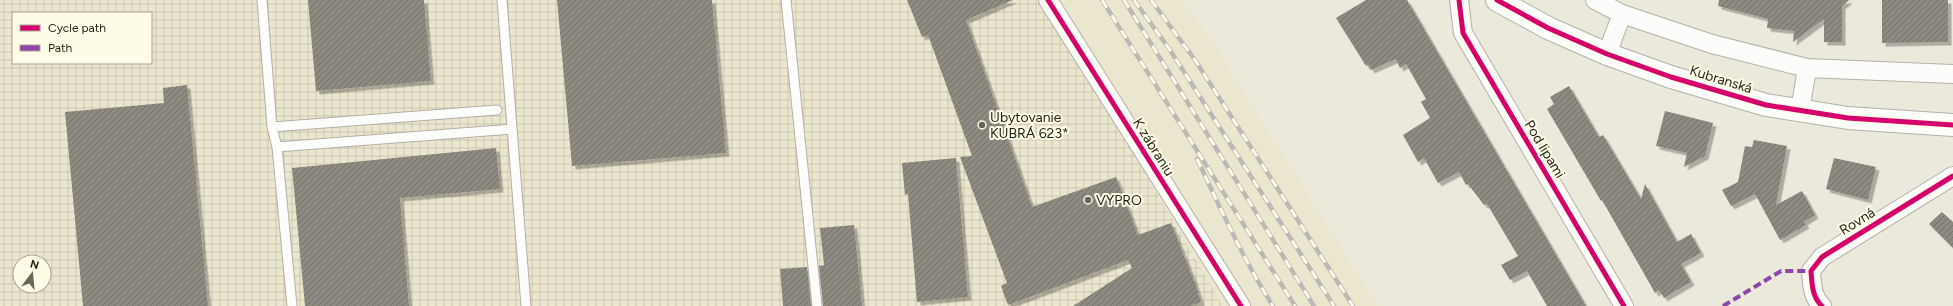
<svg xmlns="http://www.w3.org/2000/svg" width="1953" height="306" font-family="Figtree,sans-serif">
	<defs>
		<pattern id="industrial-grid" width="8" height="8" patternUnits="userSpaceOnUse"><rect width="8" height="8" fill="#ebe7cf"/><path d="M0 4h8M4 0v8" fill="none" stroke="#c9c6b1"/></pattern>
		<pattern id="building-hatch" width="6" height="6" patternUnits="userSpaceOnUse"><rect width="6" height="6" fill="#8d8b81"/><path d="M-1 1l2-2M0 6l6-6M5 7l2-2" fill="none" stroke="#737168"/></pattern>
		<filter id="shadow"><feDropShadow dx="3.5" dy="3.5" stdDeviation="0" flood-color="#0004"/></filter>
	</defs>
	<rect width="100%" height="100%" fill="#ebe9db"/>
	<path fill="#ebe7cf" d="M1037 0H1182L1213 42 1378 306H1223L1135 156Z"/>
	<path fill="url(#industrial-grid)" fill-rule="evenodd" d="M0 0H1037L1135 156 1223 306H0ZM13 13H151V63H13ZM20 262H44V286H20Z"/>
	<path fill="url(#building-hatch)" filter="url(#shadow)" d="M308 0H424L431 81 316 91Z
		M557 0H712L726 153 572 166Z
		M907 0H1013L966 20 1032 207 1116 177 1138 235 1171 223 1195 283 1201 302 1191 306H1073L1132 268 1128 260 1008 305 1001 286 1007 283 960 157 972 156 928 35 922 37Z
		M1366 0H1407L1586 306H1547L1527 271 1510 280 1501 265 1518 256 1487 204 1484 205 1468 184 1466 185 1459 172 1438 183 1424 158 1418 162 1403 135 1430 118 1421 102 1426 99 1406 64 1400 68 1396 59 1371 70 1368 64 1366 66 1336 18Z
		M1719 0H1849L1842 6V42H1824V19L1793 42 1794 31 1767 28 1768 19 1718 6Z
		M1882 0H1948V42L1882 43Z
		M187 85 208 306H83L65 112 164 103 163 88Z
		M1569 86 1599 137 1603 135 1641 199 1645 184 1677 242 1691 234 1701 253 1681 264 1691 282 1664 298 1659 290 1655 293 1602 200 1601 201 1547 109 1554 104 1550 97Z
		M1665 111 1713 123 1705 156 1684 167 1687 153 1656 146Z
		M1754 140 1787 146 1776 205 1802 191 1815 215 1804 222 1806 225 1780 240 1755 194 1731 206 1722 190 1738 182 1745 146 1752 147Z
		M496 148 500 189 400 198 409 306H305L292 168Z
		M956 158 968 297 917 302 908 194 905 195 902 163Z
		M1834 158 1876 167 1868 200 1826 189Z
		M1942 212 1953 222V248L1929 224Z
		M854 225 862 306H823L819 266 824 265 820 228Z
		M807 267 811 306H783L780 269Z"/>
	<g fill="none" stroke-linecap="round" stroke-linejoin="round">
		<defs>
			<path id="lane" d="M262 0 272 127 497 110
				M502 0 526 306
				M786 0 817 306
				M272 127 277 147 292 306
				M277 147 512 129"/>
			<path id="street" d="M1048 0 1241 306
				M1459 0 1463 33 1624 306
				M1595 0 1622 14 1712 44 1807 68 1953 74
				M1607 54 1622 14
				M1800 111 1807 68
				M1822 306C1812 297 1812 284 1811 271L1822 257 1953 176"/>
			<path id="secondary" d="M1497 0 1548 28 1607 54 1671 77 1766 105 1848 118 1953 125"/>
		</defs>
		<use href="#lane" stroke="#b2b0a5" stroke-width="11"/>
		<use href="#street" stroke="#b2b0a5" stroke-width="20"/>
		<use href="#secondary" stroke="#b2b0a5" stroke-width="24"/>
		<use href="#lane" stroke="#fcfcfa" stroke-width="9"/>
		<use href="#street" stroke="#fcfcfa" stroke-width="18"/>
		<use href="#secondary" stroke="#fcfcfa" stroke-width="22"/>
		<defs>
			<path id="rail" d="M1102 0 1295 306
				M1124 0 1314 306
				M1134 0 1170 50 1334 306
				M1151 0 1195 60 1353 306
				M1197 159C1221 209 1243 259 1273 306"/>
		</defs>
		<use href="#rail" stroke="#bab9b6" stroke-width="4.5"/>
		<use href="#rail" stroke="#fefbe7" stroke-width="3" stroke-dasharray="9" stroke-linecap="butt"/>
		<path stroke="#8e44ad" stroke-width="4" stroke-dasharray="8 4" stroke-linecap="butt" d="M1723 306 1781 271H1811"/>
		<defs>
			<path id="cycleway" d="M1048 0 1241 306
				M1459 0 1463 33 1624 306
				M1497 0 1548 28 1607 54 1671 77 1766 105 1848 118 1953 125
				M1822 306C1812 297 1812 284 1811 271L1822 257 1953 176"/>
		</defs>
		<use href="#cycleway" stroke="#fefbe7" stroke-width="8"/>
		<use href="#cycleway" stroke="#d6006c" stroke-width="5"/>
	</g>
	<g fill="#67665a" stroke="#fefbe7" stroke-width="1.5">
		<circle cx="982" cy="125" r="4"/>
		<circle cx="1088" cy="200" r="4"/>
	</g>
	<g text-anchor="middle" stroke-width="4" stroke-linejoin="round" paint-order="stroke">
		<g font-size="14" fill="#201f15" stroke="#fefbe7">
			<text transform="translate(1721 79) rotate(17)" y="5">Kubranská</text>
			<text transform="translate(1154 147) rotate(58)" y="5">K zábraniu</text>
			<text transform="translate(1545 149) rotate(59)" y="5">Pod lipami</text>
			<text transform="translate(1857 221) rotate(-32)" y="5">Rovná</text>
		</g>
		<g font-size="14" fill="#201f15" stroke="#fefbe7" text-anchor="start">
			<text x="990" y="122">Ubytovanie<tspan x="990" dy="16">KUBRÁ 623*</tspan></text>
			<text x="1096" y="205">VYPRO</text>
		</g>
	</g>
	<rect x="12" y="12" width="140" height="52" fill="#fefbe7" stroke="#a5a393"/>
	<rect x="20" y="25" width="20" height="6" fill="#d6006c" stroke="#a5a393"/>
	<text x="48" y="32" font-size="12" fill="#201f15">Cycle path</text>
	<rect x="20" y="45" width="20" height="6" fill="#8e44ad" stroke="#a5a393"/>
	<text x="48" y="52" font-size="12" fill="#201f15">Path</text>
	<g transform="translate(32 274) rotate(16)"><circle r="19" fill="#fefbe7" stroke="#a5a393"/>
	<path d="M0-3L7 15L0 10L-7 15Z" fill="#67665a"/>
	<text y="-6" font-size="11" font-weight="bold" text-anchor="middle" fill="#201f15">N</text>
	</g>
</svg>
